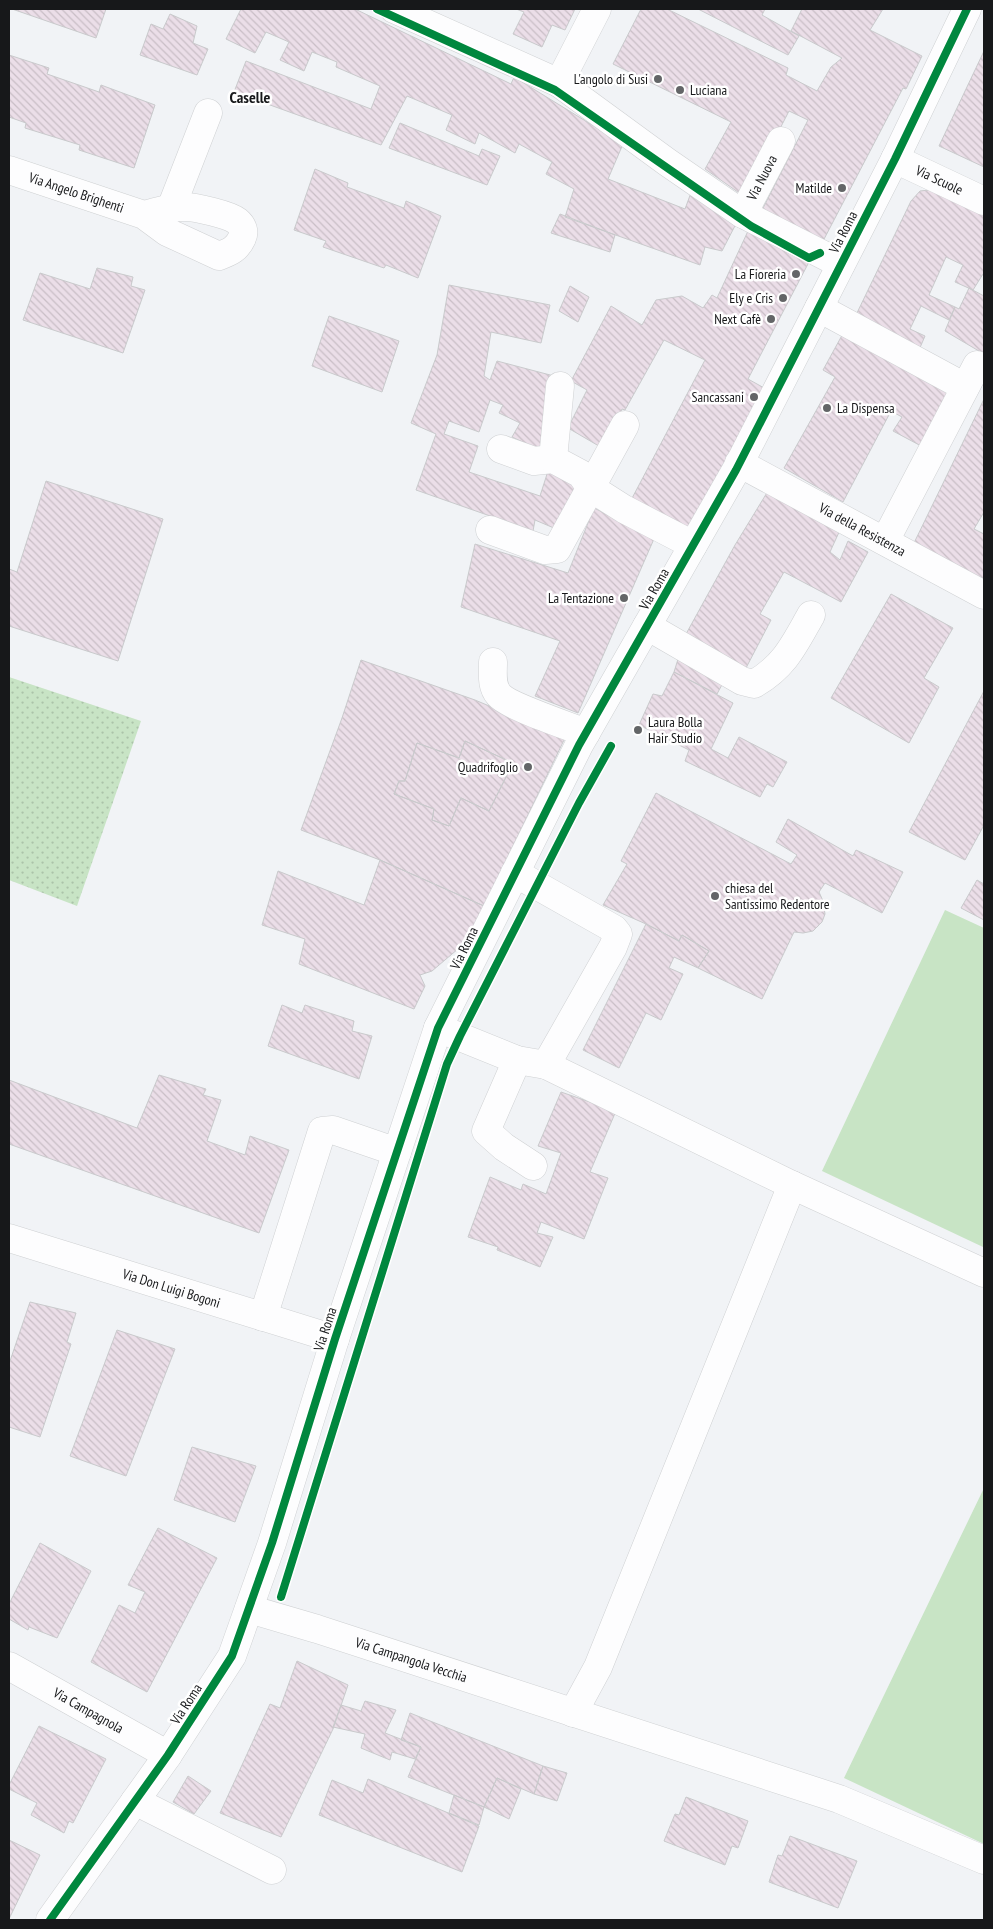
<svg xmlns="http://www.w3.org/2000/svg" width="993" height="1929" font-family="'PT Sans Narrow',sans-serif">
	<defs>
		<pattern id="park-dots" width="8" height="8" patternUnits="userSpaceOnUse" patternTransform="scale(1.25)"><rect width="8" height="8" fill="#c8e4c5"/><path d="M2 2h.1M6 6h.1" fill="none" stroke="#abc3a9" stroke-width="1.8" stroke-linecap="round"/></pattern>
		<pattern id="building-back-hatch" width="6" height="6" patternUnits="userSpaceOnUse" patternTransform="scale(1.25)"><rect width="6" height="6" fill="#ebdee8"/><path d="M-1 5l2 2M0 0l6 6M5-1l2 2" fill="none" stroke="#c9bec6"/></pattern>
	</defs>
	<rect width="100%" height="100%" fill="#f1f3f6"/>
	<path fill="#c8e4c5" d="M945 910 984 928V1243L983 1247 822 1171Z
		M984 1488V1844L844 1778Z"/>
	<path fill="url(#park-dots)" d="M9 677 141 721 77 906 9 880Z"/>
	<path fill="url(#building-back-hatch)" stroke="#c9cacc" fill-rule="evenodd" d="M12 9H106L96 38Z
		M241 9H355L511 84 514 77 623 144 608 179 685 209 692 190 738 220 722 251 705 247 700 265 565 217 574 189 546 174 552 162 519 144 515 153 479 133 475 144 446 130 452 115 407 96 381 145 234 92 246 61 371 109 380 86 336 67 337 62 312 52 304 71 280 60 289 42 266 32 255 53 226 39Z
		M516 9H575L565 30 552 25 542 47 513 34 524 12Z
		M641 9H667L788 68 786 75 817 91 831 67 842 58 791 31 802 9H883L870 30 922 56 906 89 903 88 822 243 760 214 808 120 789 111 745 197 705 169 731 122 613 64Z
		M698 9H765L762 15 799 36 788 55Z
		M170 14 197 26 193 43 208 49 197 75 140 55 151 24 163 29Z
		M984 51V167L939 146Z
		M9 55 49 68 47 74 99 92 101 85 155 105 134 168 79 150 80 145 25 128 26 123 9 117Z
		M400 123 479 156 482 149 500 156 487 185 389 148Z
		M315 169 348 183 347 187 404 208 406 201 441 216 418 278 386 265 384 268 323 247 326 241 294 230Z
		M929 190 984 215V275L983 274 973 290 955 282 963 265 946 257 929 295 955 307 949 320 921 306 910 329 925 336 919 350 855 317 911 201 920 191Z
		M560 214 615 235 610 252 551 233Z
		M748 231 809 262 748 379 766 389 690 530 630 502 705 360 664 340 625 410 622 409 604 449 568 428 587 390 571 381 611 306 642 325 656 300 682 296 703 308 712 295 717 298Z
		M97 268 133 277 131 286 145 290 123 353 23 320 40 273 90 289Z
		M449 285 550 305 541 343 491 332 484 376 490 380 497 361 554 376 540 450 512 437 520 423 499 413 503 405 490 400 479 432 449 421 444 434 478 446 469 472 540 496 548 471 580 481 561 531 535 520 533 531 416 490 436 434 411 423 437 355Z
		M570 286 589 297 578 322 559 311Z
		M969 288 984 296V354L945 331 955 307 959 309Z
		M329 316 399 341 382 392 312 366Z
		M846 328 953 389 923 447 893 431 902 417 891 411 843 502 784 468 835 377 823 370Z
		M984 399V512L974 529 984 534V583L913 545Z
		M46 481 163 519 118 661 9 626V569L17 572Z
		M768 491 840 530 830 552 840 560 848 541 868 552 841 602 784 572 760 614 771 620 746 668 686 634 735 545Z
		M594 508 620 521 657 532 578 713 535 696 560 641 461 607 475 544 568 573Z
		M891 594 953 628 924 678 939 687 909 743 831 698Z
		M679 656 725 679 717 694 674 672Z
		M361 660 475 700 565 738 484 906 380 860 301 830 342 718ZM465 741 513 763 489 811 461 798 449 826 432 820 434 809 394 794 399 781H405L417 743 459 758Z
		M674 672 733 703 711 749 728 758 739 737 787 762 773 787 767 784 760 797 685 761 689 750 639 725 653 694 662 696Z
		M984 691V825L965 860 909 832Z
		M465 741 513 763 489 811 461 798 449 826 432 820 434 809 394 794 399 781H405L417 743 459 758Z
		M656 793 791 864 797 855 776 842 788 819 853 856 856 850 903 872 882 913 825 883 819 892 823 901 825 914 822 922 813 931 803 933 794 932 762 999 698 968 709 951 682 935 679 941 646 924 603 905 627 864 621 861Z
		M380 860 484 906 465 943 432 971 420 975 425 986 414 1009 299 964 305 939 262 925 278 871 364 905Z
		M977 880 984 884V920L961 908Z
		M646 924 679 941 682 935 709 951 698 968 674 957 669 968 683 974 661 1020 646 1013 619 1068 583 1050Z
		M282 1005 302 1013 305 1005 354 1021 352 1031 372 1036 359 1079 268 1046Z
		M159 1075 206 1089 203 1095 221 1100 207 1141 245 1155 250 1136 289 1150 259 1233 9 1144V1080L137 1128Z
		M561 1092 616 1111 590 1172 608 1178 584 1239 541 1222 537 1233 553 1237 540 1267 497 1250 498 1247 468 1237 490 1177 521 1190 523 1184 546 1194 561 1153 538 1146Z
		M30 1302 76 1313 67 1342 71 1344 40 1437 9 1427V1364Z
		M117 1330 175 1349 126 1476 70 1456Z
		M192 1447 256 1466 235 1522 174 1500Z
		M158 1528 217 1558 147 1692 91 1662 119 1605 135 1613 145 1592 128 1585Z
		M40 1543 91 1571 57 1638 29 1627 28 1630 9 1619V1604Z
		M297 1661 348 1685 333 1729 281 1837 220 1813 270 1704 280 1708Z
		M365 1701 396 1710 385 1733 421 1747 415 1759 392 1752 390 1760 361 1748 365 1734 333 1727 341 1705 361 1711Z
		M410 1713 543 1766 534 1794 497 1778 484 1807 408 1777 421 1747 401 1740Z
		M39 1726 106 1759 73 1823 69 1821 64 1833 31 1815 37 1803 9 1789V1785Z
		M543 1766 567 1773 557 1801 534 1794Z
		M188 1776 211 1791 194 1814 173 1802Z
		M497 1778 521 1789 509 1819 484 1807Z
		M368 1779 479 1826 462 1872 319 1815 332 1780 363 1793Z
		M454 1795 484 1807 479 1825 449 1813Z
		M686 1797 748 1821 738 1848 732 1846 725 1865 664 1841 675 1814 679 1815Z
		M790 1836 857 1861 838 1908 769 1882 778 1855 782 1856Z
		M9 1840 40 1855 9 1919Z"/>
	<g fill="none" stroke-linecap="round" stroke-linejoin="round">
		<defs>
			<g id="minor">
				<path d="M394 9 559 83 667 162 741 213 841 264"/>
				<path d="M559 83 597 9"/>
				<path id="s1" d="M895 159 984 201"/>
				<path id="s2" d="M9 170 144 215 167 232 219 256C230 252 237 249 242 238 245 232 243 226 237 221 230 215 196 207 185 207 172 206 157 212 144 215"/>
				<path d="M171 208 208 113"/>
				<path id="s3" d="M743 214 781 141"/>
				<path d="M819 308 965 387"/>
				<path d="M501 449 534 461 553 459 581 474 591 488 624 509 693 545"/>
				<path d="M553 459 560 386"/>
				<path id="s4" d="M739 463 984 595"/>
				<path d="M490 530 545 550 557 549 625 425"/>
				<path d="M885 541 977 365"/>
				<path d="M647 626 742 681 754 684C785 666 794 645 811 615"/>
				<path d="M493 662C493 674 491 686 499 695 508 706 569 726 586 733"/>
				<path d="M515 873 614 929 618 934 613 947 546 1065"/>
				<path d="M438 1028 517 1060 546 1065 792 1185 984 1273"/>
				<path d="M517 1060 486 1131 504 1147 533 1166"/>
				<path id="s5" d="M9 1238 335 1339"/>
				<path d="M263 1317 322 1131 333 1130 397 1152"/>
				<path id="s6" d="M249 1609 317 1629 839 1799 984 1860"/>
				<path id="s7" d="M9 1666 168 1755"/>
				<path d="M573 1713 598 1667 792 1185"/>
				<path d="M135 1801 272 1870"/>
				<path d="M50 1920 168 1755 232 1656 272 1543 335 1339 438 1028 579 745 736 470 895 159 967 9"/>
			</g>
		</defs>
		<use href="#minor" stroke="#cfd1d3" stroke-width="29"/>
		<use href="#minor" stroke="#fdfdfe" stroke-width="28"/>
		<defs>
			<path id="cycleway" d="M377 9 555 90 751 226 809 258 820 253
				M281 1597 447 1064 460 1036 579 803 611 746
				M50 1920 168 1755 232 1656 272 1543 335 1339 438 1028 579 745 736 470 895 159 967 9"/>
		</defs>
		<use href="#cycleway" stroke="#fff" stroke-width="11"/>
		<use href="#cycleway" stroke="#00873e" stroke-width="8"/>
	</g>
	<g fill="#636567" stroke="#fff" stroke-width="2">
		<circle cx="658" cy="79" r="5"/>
		<circle cx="680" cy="90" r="5"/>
		<circle cx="842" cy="188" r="5"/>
		<circle cx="796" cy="274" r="5"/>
		<circle cx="783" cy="298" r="5"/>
		<circle cx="771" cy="319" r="5"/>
		<circle cx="754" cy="397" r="5"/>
		<circle cx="827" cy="408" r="5"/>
		<circle cx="624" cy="598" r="5"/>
		<circle cx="638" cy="730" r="5"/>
		<circle cx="528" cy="767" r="5"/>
		<circle cx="715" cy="896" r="5"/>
	</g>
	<g text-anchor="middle" stroke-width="5" stroke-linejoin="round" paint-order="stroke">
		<g font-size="14" fill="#17181a" stroke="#fff" text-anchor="end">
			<text x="648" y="84">L'angolo di Susi</text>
			<text x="690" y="95" text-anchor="start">Luciana</text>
			<text x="832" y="193">Matilde</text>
			<text x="786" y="279">La Fioreria</text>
			<text x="773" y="303">Ely e Cris</text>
			<text x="761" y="324">Next Cafè</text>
			<text x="744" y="402">Sancassani</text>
			<text x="837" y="413" text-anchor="start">La Dispensa</text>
			<text x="614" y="603">La Tentazione</text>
			<text x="648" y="727" text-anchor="start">Laura Bolla<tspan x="648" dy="16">Hair Studio</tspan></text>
			<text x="518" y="772">Quadrifoglio</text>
			<text x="725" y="893" text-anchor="start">chiesa del<tspan x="725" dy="16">Santissimo Redentore</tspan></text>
		</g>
		<g font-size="14" fill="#17181a" stroke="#fff">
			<text dy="5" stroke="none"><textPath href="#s3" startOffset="41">Via Nuova</textPath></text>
			<text dy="5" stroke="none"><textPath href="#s1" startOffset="49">Via Scuole</textPath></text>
			<text dy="5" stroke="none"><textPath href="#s2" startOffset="71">Via Angelo Brighenti</textPath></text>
			<text transform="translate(843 232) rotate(-63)" y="5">Via Roma</text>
			<text dy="5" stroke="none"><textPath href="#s4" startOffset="140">Via della Resistenza</textPath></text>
			<text transform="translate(654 589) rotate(-60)" y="5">Via Roma</text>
			<text transform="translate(464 948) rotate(-64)" y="5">Via Roma</text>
			<text dy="5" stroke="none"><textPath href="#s5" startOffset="170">Via Don Luigi Bogoni</textPath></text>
			<text transform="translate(325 1329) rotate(-72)" y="5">Via Roma</text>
			<text dy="5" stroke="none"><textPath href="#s6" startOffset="170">Via Campangola Vecchia</textPath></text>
			<text transform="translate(186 1704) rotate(-57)" y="5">Via Roma</text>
			<text dy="5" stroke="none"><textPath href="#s7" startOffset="91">Via Campagnola</textPath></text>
		</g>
		<g font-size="16" font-weight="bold" fill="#17181a" stroke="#fff">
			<text x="250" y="103">Caselle</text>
		</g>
	</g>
	<rect width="993" height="1929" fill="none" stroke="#17181a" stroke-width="20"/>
</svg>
